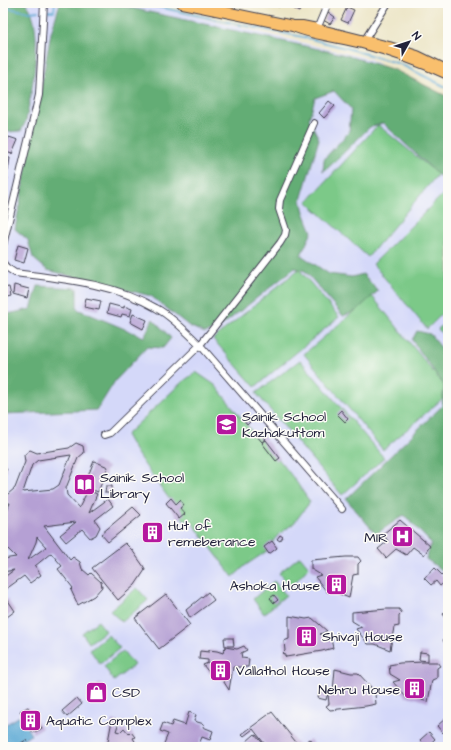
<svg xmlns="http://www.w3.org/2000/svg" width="451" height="750" font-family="'Architects Daughter',sans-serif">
	<rect width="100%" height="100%" fill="#fdfcf7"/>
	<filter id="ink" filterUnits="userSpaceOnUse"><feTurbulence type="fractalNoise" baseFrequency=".025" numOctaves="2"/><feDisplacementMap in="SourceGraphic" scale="8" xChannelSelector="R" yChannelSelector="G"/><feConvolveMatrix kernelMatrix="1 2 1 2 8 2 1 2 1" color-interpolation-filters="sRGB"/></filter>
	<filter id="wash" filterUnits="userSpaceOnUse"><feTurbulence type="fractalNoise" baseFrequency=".012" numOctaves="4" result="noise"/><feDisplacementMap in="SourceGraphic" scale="16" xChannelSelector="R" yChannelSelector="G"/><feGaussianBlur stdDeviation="0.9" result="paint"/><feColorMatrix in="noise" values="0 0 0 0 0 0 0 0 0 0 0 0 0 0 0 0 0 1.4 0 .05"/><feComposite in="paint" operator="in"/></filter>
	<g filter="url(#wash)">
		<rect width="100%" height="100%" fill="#ece5c6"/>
		<path fill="#d4d8f9" d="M3 3H139L370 59 448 101V747H3Z"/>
		<path fill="#7bc988" stroke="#4e7662" d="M378 125 438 174 368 257 307 202Z
			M448 189V308L427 329 373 264Z
			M299 269 339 317 255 387 213 339Z
			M372 296 448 390V394L383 450 304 354Z
			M448 320V341L438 329Z
			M300 360 384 458 342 495 256 393Z
			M196 372 215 385 254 434 277 457 295 480 310 502 294 523 277 536 267 551 246 565 233 577 191 521 184 520C165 491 142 465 126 435L181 383Z
			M300 556 309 567 290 588 279 573Z
			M274 581 286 595 264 614 253 599Z
			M137 588 148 600 122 622 110 611Z
			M98 621 106 631 89 643 82 633Z
			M108 635 120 648 100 664 90 650Z
			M123 651 134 665 114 681 104 666Z"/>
		<path fill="#64ad74" stroke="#436858" d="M3 3H26C46 26 31 93 26 121L21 131 6 132 3 134Z
			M60 3H108L346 55 395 70 448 97V184L383 123 370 127 328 168 323 171 324 159 349 132 351 109 334 91 315 98 309 119 319 139 301 200 304 212 312 232 301 255 329 274 352 277 363 274 378 291 356 311 343 316 305 271 295 268 220 327 205 333 189 326 151 296 47 270 33 258 28 240 15 229 51 33Z
			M38 286 77 288V309L144 337 153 319 171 338 163 348 147 347 115 381 97 410 3 414V315L31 309Z
			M417 331 430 334 448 356V568L443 571 426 559 431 543 404 515 376 534 346 499 442 406 444 385 412 340Z"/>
		<path fill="#5aa8d4" stroke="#3e6588" d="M20 716 31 735 11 747H3V726Z"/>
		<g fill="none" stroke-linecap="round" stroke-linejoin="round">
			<path stroke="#5aa8d4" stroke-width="2" d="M141 3 237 24 303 37 346 48 400 64 448 88
				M3 7 29 12 38 11
				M48 11H54L55 3"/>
		</g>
		<g id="blocks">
			<path fill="#b5a0d4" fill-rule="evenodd" d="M270 3H281L279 7Z
				M289 3H303L299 12 288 6Z
				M347 7 354 10 348 23 341 20Z
				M328 12 335 17 330 24 323 20Z
				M329 101 335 106 324 118 319 113Z
				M9 137 18 140 12 154 3 151Z
				M4 157 10 158 8 171 3 170Z
				M3 177 8 178 3 192Z
				M18 245 28 248 24 263 14 260Z
				M14 285 29 289 27 298 13 294Z
				M9 287 11 296 3 298V288Z
				M86 298 101 301 99 310 84 307Z
				M109 304 124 308V306L132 309 130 316 122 314 121 317 107 313Z
				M133 314 147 320 143 329 130 322Z
				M341 410 348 419 345 422 337 414Z
				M247 417 250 422 247 425 243 420Z
				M260 432 266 439 262 442 256 435Z
				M266 440 280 458 276 461 262 443Z
				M76 443 83 446 84 453 78 458 66 488 67 495 79 508 88 490 97 494 89 513 108 499 113 506 95 520 100 527 96 535 90 538 82 529 66 542 60 535 76 522 44 526 70 560 73 557 80 562 82 569 89 575 91 573 101 582 102 587 94 596 78 605 71 590 73 588 58 569 62 566 51 553 35 566 41 575 30 583 24 576 6 589 3 584V578L14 570 3 572V559L16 557 8 549 7 550 3 548V521L10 503H3V495L8 494 15 488 25 462 24 455 30 450 37 453 69 448ZM71 455 59 485 53 489 23 492 32 465 38 460ZM37 537 46 547 28 560 36 542Z
				M94 461 108 467 98 492 84 486Z
				M3 464 7 470 3 473Z
				M106 486H112V493H105Z
				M171 498 176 504 180 500 184 505 180 508 185 514 179 519 166 503Z
				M133 507 141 515 108 542 101 534Z
				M400 520 430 546 424 555 413 547 406 555 396 549 386 558 378 549 388 541 383 534Z
				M153 527 158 534 152 538 147 532Z
				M280 535 283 537 280 541 277 539Z
				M272 541 277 548 269 554 264 547Z
				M125 543 132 550 144 567 145 570 135 585 118 600 92 568Z
				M346 557H358L361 561 358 564V574L353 575 349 598 334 592H327L315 577 321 575 311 569V560Z
				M435 568 447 580 440 586 436 581 431 585 424 578Z
				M208 592 214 600 190 618 186 610Z
				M166 594 190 625 159 649 135 618Z
				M274 595 278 600 274 603 270 598Z
				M7 599 15 611 3 620V601Z
				M387 609H399L402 613 399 616V626L394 627 390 650 375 644H368L356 629 362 627 352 621V612Z
				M448 610V621L443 614Z
				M289 616 306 619 312 618 327 631 320 634 331 639 333 648 322 651 286 657 283 653 285 651 284 641 289 639Z
				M224 638H233L234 646H225Z
				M244 646 247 650 241 653 242 658 249 659 248 667H233L229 690 222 679V673L217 672 212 676 203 665 208 663V660L199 659 200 651 209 652V650L217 651 223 653 225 647 237 649Z
				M420 652 428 653V661L419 660Z
				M424 662H437L440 666 437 668V678L432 680 428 702 412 697H406L393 682 400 680 390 674 389 665 400 663Z
				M335 669 351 673H358L371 687 365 689 375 694 376 704 366 706 330 710 326 706 329 704 328 694 333 692Z
				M100 683 107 690 93 701 87 693Z
				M320 691 328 692 326 700 318 698Z
				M77 698 82 704 67 717 62 711Z
				M28 707 42 728 33 733 20 711Z
				M189 712 196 715 194 721 204 724 203 727 213 731 210 740 202 737 198 747 163 746 168 734 160 731 163 723 171 726 173 721 185 725Z
				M272 712 299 746 298 747H267L253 729 244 736 242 734Z
				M446 718 448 721V728L443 733 437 726Z
				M112 720 119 722 116 731 120 732 124 728 129 734 131 732 135 737 133 738 137 745 134 747H107Z
				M429 732 435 739 426 747 420 740Z
				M255 734 266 747H250L246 742Z
				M310 739 316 747H299Z
				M26 740 29 745 27 747H19L18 745Z"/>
		</g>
	</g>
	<g filter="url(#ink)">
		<use href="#blocks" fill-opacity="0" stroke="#403f50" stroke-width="1"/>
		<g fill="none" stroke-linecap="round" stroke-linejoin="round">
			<defs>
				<path id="street" d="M317 29 328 3
					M364 41 388 3
					M3 245 39 95 44 3
					M3 263 6 267 15 273C63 279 113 283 156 308 171 316 188 333 200 345L342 509
					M104 435 110 433 200 345 280 243 285 235 286 230 279 209 280 200 314 123
					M447 640 448 639"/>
				<path id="primary" d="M182 3 293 26
					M448 71 417 56 389 47 317 29 302 26H293C315 35 339 37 362 43 392 51 420 61 448 74"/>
			</defs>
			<use href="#street" stroke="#403f50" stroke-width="8"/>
			<use href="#primary" stroke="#403f50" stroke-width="12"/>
			<use href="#street" stroke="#fff" stroke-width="6"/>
			<use href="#primary" stroke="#f9bf6d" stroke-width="10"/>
		</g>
	</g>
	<defs>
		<symbol id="school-square" viewBox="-11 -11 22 22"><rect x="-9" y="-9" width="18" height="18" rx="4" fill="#b5179e" stroke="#fdfcf7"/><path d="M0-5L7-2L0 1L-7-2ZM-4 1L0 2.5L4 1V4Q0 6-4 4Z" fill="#fff"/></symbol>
		<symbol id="library-square" viewBox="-11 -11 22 22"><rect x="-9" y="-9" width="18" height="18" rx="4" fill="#b5179e" stroke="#fdfcf7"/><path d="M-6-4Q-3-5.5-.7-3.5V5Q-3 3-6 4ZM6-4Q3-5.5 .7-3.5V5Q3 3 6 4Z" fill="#fff"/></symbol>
		<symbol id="building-square" viewBox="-11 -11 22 22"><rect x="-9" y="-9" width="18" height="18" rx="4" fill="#b5179e" stroke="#fdfcf7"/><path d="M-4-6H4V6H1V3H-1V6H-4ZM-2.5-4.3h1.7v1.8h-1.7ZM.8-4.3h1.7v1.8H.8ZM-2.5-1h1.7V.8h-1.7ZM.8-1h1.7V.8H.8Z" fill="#fff"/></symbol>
		<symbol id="hospital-square" viewBox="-11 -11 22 22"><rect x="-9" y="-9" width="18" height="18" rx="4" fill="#b5179e" stroke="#fdfcf7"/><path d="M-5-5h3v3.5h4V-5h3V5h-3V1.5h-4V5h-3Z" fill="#fff"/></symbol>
		<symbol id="shop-square" viewBox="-11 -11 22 22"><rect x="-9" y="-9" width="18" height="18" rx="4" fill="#b5179e" stroke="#fdfcf7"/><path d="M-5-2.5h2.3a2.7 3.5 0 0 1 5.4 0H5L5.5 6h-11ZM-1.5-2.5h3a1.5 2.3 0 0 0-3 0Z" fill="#fff"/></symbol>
	</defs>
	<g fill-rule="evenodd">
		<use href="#school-square" x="214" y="412" width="25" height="25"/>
		<use href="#library-square" x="72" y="472" width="25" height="25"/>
		<use href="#building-square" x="140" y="520" width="25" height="25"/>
		<use href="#hospital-square" x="390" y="524" width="25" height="25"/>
		<use href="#building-square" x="324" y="572" width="25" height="25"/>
		<use href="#building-square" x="294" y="624" width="25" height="25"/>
		<use href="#building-square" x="208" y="658" width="25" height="25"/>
		<use href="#building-square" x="402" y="676" width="25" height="25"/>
		<use href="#shop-square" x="84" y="680" width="25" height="25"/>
		<use href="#building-square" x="18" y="708" width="25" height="25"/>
	</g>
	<g text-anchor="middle" stroke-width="3" stroke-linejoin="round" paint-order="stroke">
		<g font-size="14" fill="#22223b" stroke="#fdfcf7" text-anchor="start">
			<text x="242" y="421">Sainik School<tspan x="242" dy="16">Kazhakuttom</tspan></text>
			<text x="100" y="482">Sainik School<tspan x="100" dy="16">Library</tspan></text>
			<text x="168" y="530">Hut of<tspan x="168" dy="16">remeberance</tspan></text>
			<text x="388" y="542" text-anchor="end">MIR</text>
			<text x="320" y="590" text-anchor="end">Ashoka House</text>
			<text x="322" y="641">Shivaji House</text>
			<text x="236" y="675">Vallathol House</text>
			<text x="400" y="694" text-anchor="end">Nehru House</text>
			<text x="112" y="697">CSD</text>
			<text x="46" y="725">Aquatic Complex</text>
		</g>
	</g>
	<rect width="451" height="750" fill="none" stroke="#fdfcf7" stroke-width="16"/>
	<g transform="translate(409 42) rotate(51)" stroke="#fdfcf7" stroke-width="3" paint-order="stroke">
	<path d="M0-3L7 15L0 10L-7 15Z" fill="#22223b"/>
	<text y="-6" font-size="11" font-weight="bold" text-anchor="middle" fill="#22223b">N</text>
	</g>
</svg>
